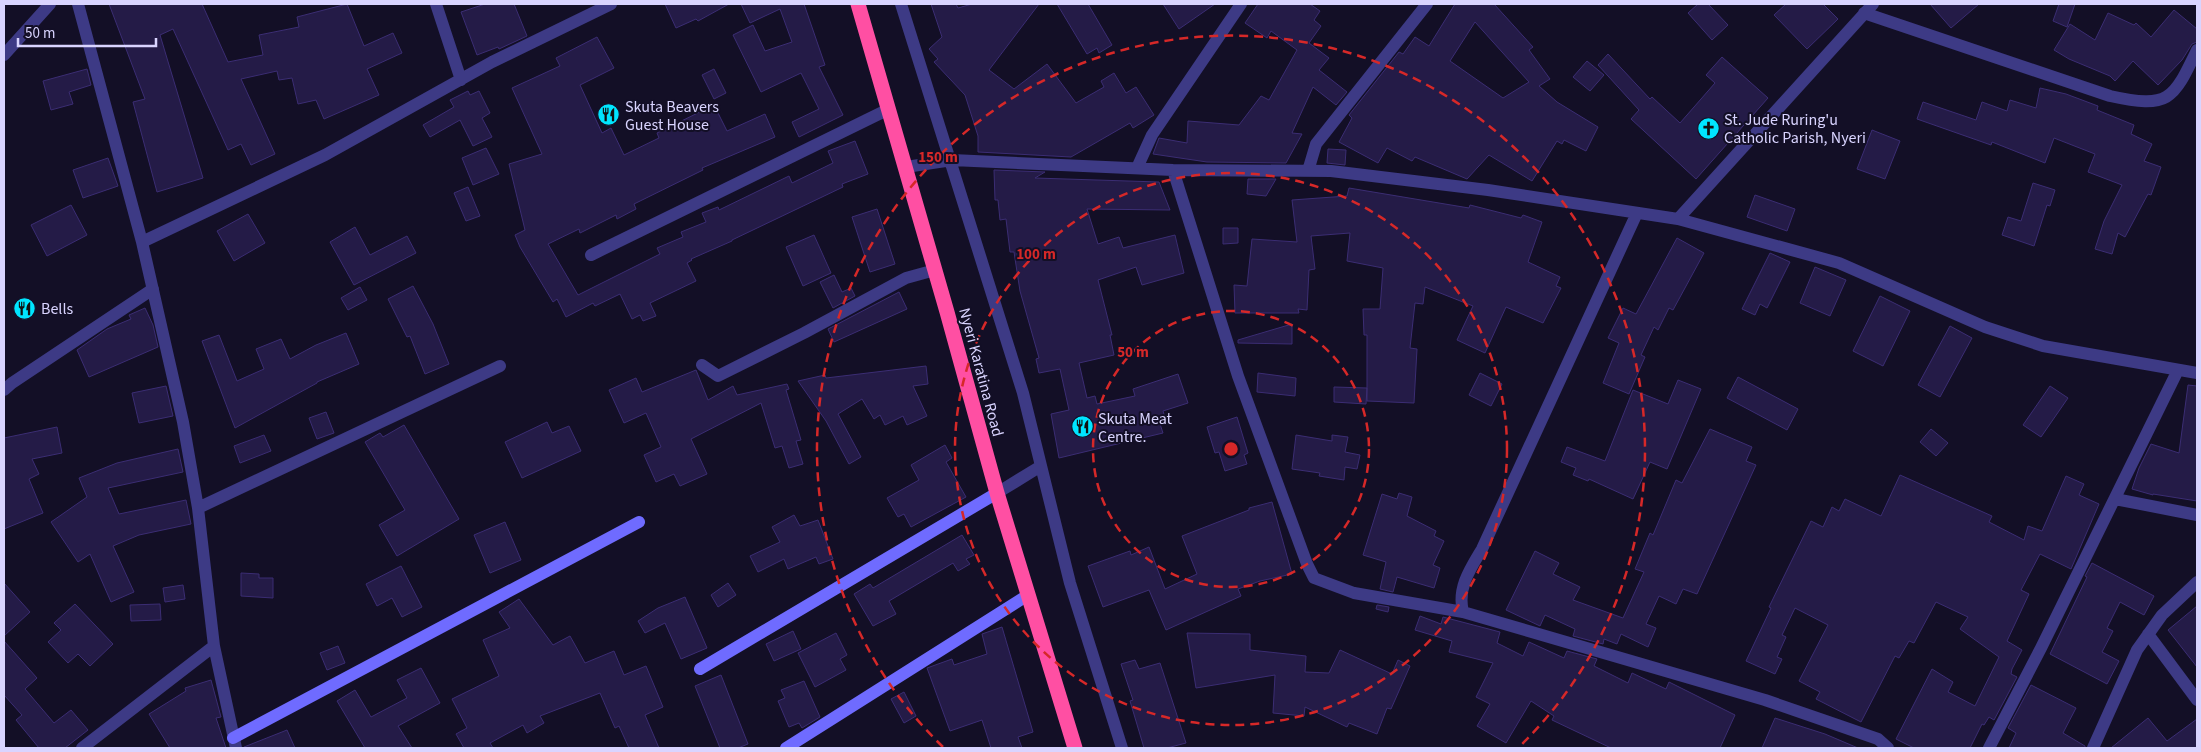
<svg xmlns="http://www.w3.org/2000/svg" width="2201" height="752" font-family="'Source Sans 3',sans-serif">
	<rect width="100%" height="100%" fill="#130f26"/>
	<path fill="#241b47" stroke="#3b2d73" fill-rule="evenodd" d="M109 4H202L228 62 263 55 259 35 299 27 297 17 347 4 364 46 393 33 402 53 367 69 379 95 324 119 316 100 298 104 292 78 279 80 277 71 241 79 275 154 251 165 241 144 228 150 173 29 160 35 203 178 157 192 133 102 145 99Z
		M485 4H514L527 36 499 49 498 47 477 55 461 12Z
		M665 4H729L698 21 696 19 676 28Z
		M741 4H804L825 65 819 67 843 115 799 137 792 122 819 109 801 73 761 92 733 35 753 25 765 51 792 42 780 9 750 23Z
		M931 4H956L958 8 972 4H1039L989 70 1014 89 1047 64 1076 103 1104 87 1101 81 1114 73 1126 93 1136 87 1154 115 1133 128 1130 123 1071 157 978 152V136L965 95 934 62 938 59 929 49 942 37Z
		M1057 4H1088L1112 45 1099 53 1097 48 1087 54Z
		M1163 4H1215L1179 29Z
		M1258 4H1310L1320 11 1314 20 1321 26 1309 43 1329 58 1319 70 1347 92 1336 105 1313 87 1292 133 1302 134 1286 163 1207 162 1153 154 1159 138 1187 143 1188 121 1239 125 1261 96 1269 100 1297 50 1271 31 1267 38 1245 23Z
		M1455 4H1494L1533 47 1529 50 1550 79 1539 86 1557 102 1598 127 1586 151 1564 140 1562 144 1557 141 1532 181 1489 155 1467 179 1415 157 1412 161 1387 148 1378 163 1339 142 1352 118 1349 115 1399 52 1403 54 1415 37 1429 46ZM1475 22 1529 82 1503 98 1450 61Z
		M1698 4H1708L1728 25 1712 40 1688 13Z
		M1786 4H1823L1838 19 1807 49 1774 15Z
		M1930 4H1979L1951 28Z
		M2059 4H2075L2067 27 2053 21Z
		M2174 10 2197 29V42L2192 44 2182 60 2158 85 2133 61 2115 81 2110 76 2069 59 2054 50 2070 24 2095 40 2108 13 2134 25 2136 23 2151 37Z
		M597 37 614 68 580 85 602 133 611 128 624 155 659 138 657 133 714 105 727 131 765 114 775 137 702 168 703 170 634 204 636 209 617 219 616 215 580 233 579 229 548 244 578 295 660 254 657 248 683 237 681 232 706 222 702 213 718 207 719 210 789 176 792 183 833 163 828 151 855 141 868 174 842 184 843 187 732 240V241L691 259 692 260 687 263 696 281 650 303 656 316 643 321 640 315 632 319 620 294 595 306 593 303 566 317 557 299 553 302 520 247 515 235 525 230 509 164 542 154 512 88 560 66 556 58Z
		M1608 54 1650 99 1652 97 1680 123 1715 83 1706 75 1722 57 1768 98 1696 179 1631 119 1639 110 1598 65Z
		M1587 61 1604 75 1590 91 1573 77Z
		M87 69 91 85 69 92 73 104 51 110 43 81Z
		M714 69 726 93 714 99 702 75Z
		M2040 88 2066 94 2098 106 2097 110 2134 125 2131 134 2152 144 2144 161 2161 167 2151 195 2148 194 2125 237 2118 233 2112 254 2095 249 2104 221 2122 185 2088 172 2095 154 2054 138 2045 163 1992 142 1991 145 1917 119 1923 102 1976 120 1982 102 2007 111 2010 100 2036 108Z
		M468 91 470 95 479 91 490 113 482 118 492 137 473 146 460 120 430 137 423 125 454 107 450 100Z
		M1872 130 1900 141 1885 179 1857 169Z
		M486 148 499 174 473 185 462 158Z
		M1328 149 1346 150 1345 165 1327 163Z
		M108 158 118 186 83 198 73 170Z
		M994 170 1045 172 1035 178 1159 182 1170 210 1087 209 1098 244 1119 237 1123 248 1175 235 1184 273 1142 285 1136 267 1098 280 1112 335H1110L1114 355 1079 363 1087 398 1095 396 1097 404 1135 396 1133 389 1178 374 1188 403 1163 411 1166 421 1160 424 1163 433 1059 458 1051 414 1069 410 1060 369 1039 373 1036 359 1039 358 1020 291 1014 252H1010L1006 219 1000 220 998 200H995Z
		M1248 179H1276L1266 196 1247 194Z
		M2033 183 2055 190 2050 206 2047 205 2034 246 2002 235 2008 217 2021 221Z
		M468 187 480 216 466 221 454 193Z
		M1349 188 1469 208 1470 205 1521 218 1523 215 1542 222 1528 262 1560 277 1556 286 1561 288 1543 323 1506 307 1485 353 1457 340 1473 306 1425 287 1423 304 1415 303 1410 348 1417 349 1414 403 1367 401V335H1364L1363 309H1380L1383 268 1347 261 1350 233 1311 236 1315 269 1309 270 1307 310 1298 309 1299 313H1235L1234 285 1247 286 1252 239 1297 242 1292 200 1347 196Z
		M1755 195 1795 209 1787 231 1747 217Z
		M71 205 87 235 47 256 31 225Z
		M877 209 895 264 870 272 852 217Z
		M248 214 265 243 234 261 217 231Z
		M355 227 370 255 407 236 416 253 354 285 330 242Z
		M1223 228H1238V243L1223 244Z
		M814 235 831 273 803 286 786 247Z
		M1677 238 1704 253 1673 310 1669 308 1658 330 1654 327 1641 355 1645 357 1629 394 1603 383 1619 343 1608 338 1623 308 1636 314Z
		M1770 253 1790 262 1767 308 1760 304 1755 315 1742 309Z
		M1815 267 1846 280 1830 316 1800 303Z
		M834 275 842 292 851 288 855 296 833 308 820 282Z
		M413 286 433 324 449 364 425 374 410 336 407 337 388 299Z
		M360 287 367 300 348 310 341 298Z
		M899 292 907 309 834 342 828 329Z
		M1880 296 1910 311 1883 366 1853 351Z
		M145 308 153 325 158 347 89 377 77 350 107 329 131 319 129 315Z
		M1292 324V344L1238 343V340Z
		M1950 326 1972 338 1940 397 1918 385Z
		M346 333 359 364 317 382V383L235 428 202 341 219 335 237 381 264 369 256 349 281 339 290 359 316 345Z
		M926 366 928 384 913 386 927 416 907 425 903 416 885 425 880 415 874 419 862 399 838 414 861 457 849 464 826 421 798 381 825 375 826 378Z
		M696 370 708 400 733 386 737 395 787 384 789 389 786 390 801 440 796 441 803 464 789 468 782 446 775 448 761 403 691 439 707 474 680 486 674 474 656 482 644 455 661 447 646 413 624 423 609 390 636 378 642 392Z
		M1258 373 1296 378 1295 396 1257 392Z
		M1480 373 1502 384 1491 406 1469 395Z
		M1738 377 1798 409 1787 430 1727 398Z
		M1678 380 1701 389 1667 469 1650 462 1633 499 1589 479 1588 481 1573 475 1576 468 1561 462 1567 447 1605 461 1633 390 1668 404Z
		M2188 385 2197 386V501L2153 494V495L2132 489 2139 468 2151 444 2179 453Z
		M166 386 173 416 139 423 132 393Z
		M2050 386 2068 398 2041 437 2023 425Z
		M1334 387 1367 388 1366 404 1334 402Z
		M326 412 334 433 317 439 309 418Z
		M1237 417 1248 453 1244 455 1247 464 1225 471 1219 452 1215 453 1207 427Z
		M547 422 552 433 569 426 581 451 522 478 505 442Z
		M404 425 459 519 397 556 379 525 405 510 365 442 380 433 383 437Z
		M57 427 62 453 32 459 39 474 29 479 43 513 4 529V438Z
		M1710 429 1752 447 1746 461 1756 465 1697 594 1683 589 1676 604 1659 596 1646 624 1656 628 1648 647 1621 634 1617 644 1604 639 1603 644 1573 636 1575 629 1545 615 1540 626 1506 610 1535 551 1559 563 1553 574 1580 587 1573 600 1623 618 1644 572 1635 569 1650 533 1653 535 1676 480 1682 483Z
		M1931 429 1948 443 1936 456 1920 442Z
		M264 435 271 451 240 463 234 446Z
		M1296 435 1332 441V435L1348 437 1345 452 1360 455 1357 469 1345 467 1344 480 1319 476 1320 473 1292 469Z
		M945 445 952 458 946 462 966 497 911 527 904 514 898 517 887 498 919 480 911 465Z
		M178 449 183 472 108 488 119 514 186 500 191 524 139 535 113 546 134 592 111 602 90 554 78 562 51 522 87 497 79 478 117 463Z
		M1900 475 1992 516 1989 522 2024 540 2028 526 2042 531 2066 476 2084 484 2079 495 2099 504 2071 569 2040 554 2021 590 2029 594 2007 641 2022 650 2012 669 2011 674 2017 677 1994 720 1989 717 1984 725 1982 724 1970 748H1914L1896 739 1932 669 1953 682 1948 692 1975 706 1999 657 1960 629 1968 617 1936 602 1914 643 1909 641 1899 658 1895 656 1861 722 1816 699 1820 692 1799 681 1828 625 1795 608 1782 635 1786 637 1777 657 1782 659 1775 674 1746 661 1771 608 1769 607 1811 521 1823 527 1832 507 1839 511 1845 499 1881 516Z
		M1399 493 1412 497 1407 516 1436 531 1434 536 1444 541 1433 565 1440 568 1434 588 1397 577 1393 592 1380 589 1386 562 1363 555 1382 494 1397 499Z
		M1272 502 1292 574 1260 581 1238 589 1241 596 1166 630 1149 590 1103 607 1088 566 1130 551 1131 555 1149 547 1165 589 1197 574 1182 536 1249 510V508Z
		M794 515 800 526 818 520 833 559 819 564 816 557 788 569 784 559 758 572 750 556 780 542 772 527Z
		M505 522 521 560 490 573 474 535Z
		M962 535 974 555 966 559 970 564 958 571 953 563 889 601 896 614 873 626 854 594 870 584 873 588Z
		M2092 563 2154 596 2144 615 2120 602 2107 628 2113 631 2102 652 2119 661 2107 684 2050 654 2087 577 2085 576Z
		M401 566 422 607 402 617 392 598 377 606 366 584Z
		M241 573 259 574V578H273V598L241 596Z
		M4 583 30 612 4 636Z
		M728 583 736 595 718 607 711 595Z
		M183 585 185 599 165 602 163 588Z
		M685 597 707 648 681 659 665 623 645 633 638 621 658 608Z
		M519 599 553 645 570 636 585 663 614 651 624 675 646 666 663 707 645 715 659 748H629L619 726 615 728 600 693 540 716 544 723 527 733 523 725 490 743 493 748H464L456 734 467 728 452 699 499 676 483 640 510 628 499 612Z
		M75 604 113 644 90 666 78 654 68 663 48 642 61 630 54 623Z
		M160 604 161 620 131 621 130 605Z
		M1377 605 1389 607 1388 612 1376 609Z
		M2197 606V667L2168 630Z
		M1420 616 1441 624 1443 617 1500 632 1497 643 1523 656 1529 642 1564 658 1567 651 1597 659 1594 666 1628 683 1632 673 1666 689 1669 682 1735 715 1720 748H1611L1552 720 1554 716 1531 701 1506 743 1477 726 1490 704 1476 697 1493 663 1449 652 1452 641 1415 630Z
		M1002 627 1033 732 1018 737 1022 748H991L982 720 950 731 927 668 952 659 954 665 987 654 982 634Z
		M793 631 801 649 774 661 766 644Z
		M836 633 847 655 840 659 846 670 815 687 798 653Z
		M1187 633 1250 634V650L1306 656 1305 672 1329 673 1340 650 1392 674 1398 660 1410 666 1391 709 1387 708 1377 734 1349 723 1347 727 1305 707 1304 716 1273 713 1275 675 1196 688Z
		M4 641 37 678 25 689 54 723 71 710 88 730 65 748H39L16 720 22 715 4 695Z
		M338 646 345 663 327 670 320 653Z
		M1135 660 1139 669 1160 663 1186 743 1167 748H1144L1130 701 1133 700 1121 664Z
		M421 668 440 703 398 726 412 748H365L337 701 355 690 371 717 407 698 397 680Z
		M721 675 748 744 738 748H720L695 686Z
		M211 680 221 717 216 718 226 748H170L149 714 186 691 185 688Z
		M804 681 820 717 802 728 799 723 789 727 778 701 785 698 781 690Z
		M2031 685 2076 708 2063 733 2085 746V748H2009L2016 733 2008 728Z
		M904 692 916 716 904 723 891 699Z
		M1775 718 1825 734 1858 748H1762Z
		M2148 718 2167 741 2197 719V748H2111Z
		M287 730 295 748H244V747Z"/>
	<g fill="none" stroke-linecap="round" stroke-linejoin="round">
		<path stroke="#3d3a85" stroke-width="12" d="M78 4 142 242 183 422 198 508 214 646 236 748
			M436 4 461 80
			M901 4 1023 393 1070 583 1122 748
			M1864 13 2110 96C2169 109 2173 100 2197 50
			M4 55 50 4
			M906 167 952 160 1173 170 1331 171 1488 190 1678 219 1839 263 1985 327 2043 346 2197 373
			M1137 168 1152 135 1241 4
			M1173 170 1238 376 1307 564 1314 578 1354 593 1463 612 1765 700 1878 739 1888 748
			M1308 171 1316 144 1427 4
			M1678 219 1873 4
			M142 242 325 155 492 62 611 4
			M591 255 889 109
			M702 365 718 376 804 333 906 278 935 270
			M4 390 12 383 153 289
			M997 493 1041 466
			M2115 499 2197 515
			M198 508 500 366
			M1463 612C1457 588 1470 569 1482 549L1637 213
			M2148 634 2197 700
			M82 748 214 646
			M1989 748 2041 648 2178 370
			M2093 748 2137 650 2162 615 2197 582"/>
		<path stroke="#6f6bff" stroke-width="12" d="M700 669 997 493
			M233 738 639 522
			M786 748 1028 595"/>
		<path stroke="#ff4fa3" stroke-width="15" d="M858 4 947 312 997 493 1075 748"/>
	</g>
	<g fill="none" stroke="#d62828" stroke-width="2.5" stroke-dasharray="9 6">
		<circle cx="1231" cy="449" r="138"/>
		<circle cx="1231" cy="449" r="276"/>
		<path d="M943 747A414 414 0 1 1 1519 747"/>
	</g>
	<defs>
		<symbol id="restaurant-disc" viewBox="-11 -11 22 22"><circle r="9.5" fill="#00e5ff" stroke="#130f26"/><path d="M-5-6h1v4h1v-4h1v4h1v-4h1v5L-1.5 .5V6h-2V.5L-5-1ZM5-6V6H3V1.5H1.5Q1.5-4 5-6Z" fill="#111"/></symbol>
		<symbol id="church-disc" viewBox="-11 -11 22 22"><circle r="9.5" fill="#00e5ff" stroke="#130f26"/><path d="M-1.2-6h2.4v3.5h3.3v2.4h-3.3V6h-2.4V-.1h-3.3v-2.4h3.3Z" fill="#111"/></symbol>
	</defs>
	<g fill-rule="evenodd">
		<use href="#restaurant-disc" x="596" y="102" width="25" height="25"/>
		<use href="#church-disc" x="1696" y="116" width="25" height="25"/>
		<use href="#restaurant-disc" x="12" y="296" width="25" height="25"/>
		<use href="#restaurant-disc" x="1070" y="414" width="25" height="25"/>
	</g>
	<g text-anchor="middle" stroke-width="4" stroke-linejoin="round" paint-order="stroke">
		<g font-size="16" fill="#d9d4ff" stroke="#130f26" text-anchor="start">
			<text x="625" y="112">Skuta Beavers<tspan x="625" dy="18">Guest House</tspan></text>
			<text x="1724" y="125">St. Jude Ruring'u<tspan x="1724" dy="18">Catholic Parish, Nyeri</tspan></text>
			<text x="41" y="314">Bells</text>
			<text x="1098" y="424">Skuta Meat<tspan x="1098" dy="18">Centre.</tspan></text>
		</g>
		<g font-size="16" fill="#d9d4ff" stroke="#130f26">
			<text transform="translate(982 372) rotate(75)" y="6">Nyeri Karatina Road</text>
		</g>
	</g>
	<circle cx="1231" cy="449" r="8" fill="#d62828" stroke="#130f26" stroke-width="2.5"/>
	<g font-size="15" text-anchor="middle" font-weight="bold" fill="#d62828" stroke="#130f26" stroke-width="4" stroke-linejoin="round" paint-order="stroke">
		<text x="938" y="162">150 m</text>
		<text x="1036" y="259">100 m</text>
		<text x="1133" y="357">50 m</text>
	</g>
	<rect width="2201" height="752" fill="none" stroke="#d9d4ff" stroke-width="10"/>
	<path d="M18 38v8h138v-8" fill="none" stroke="#d9d4ff" stroke-width="2.5"/>
	<text x="25" y="38" font-size="15" fill="#d9d4ff" stroke="#130f26" stroke-width="4" paint-order="stroke">50 m</text>
</svg>
